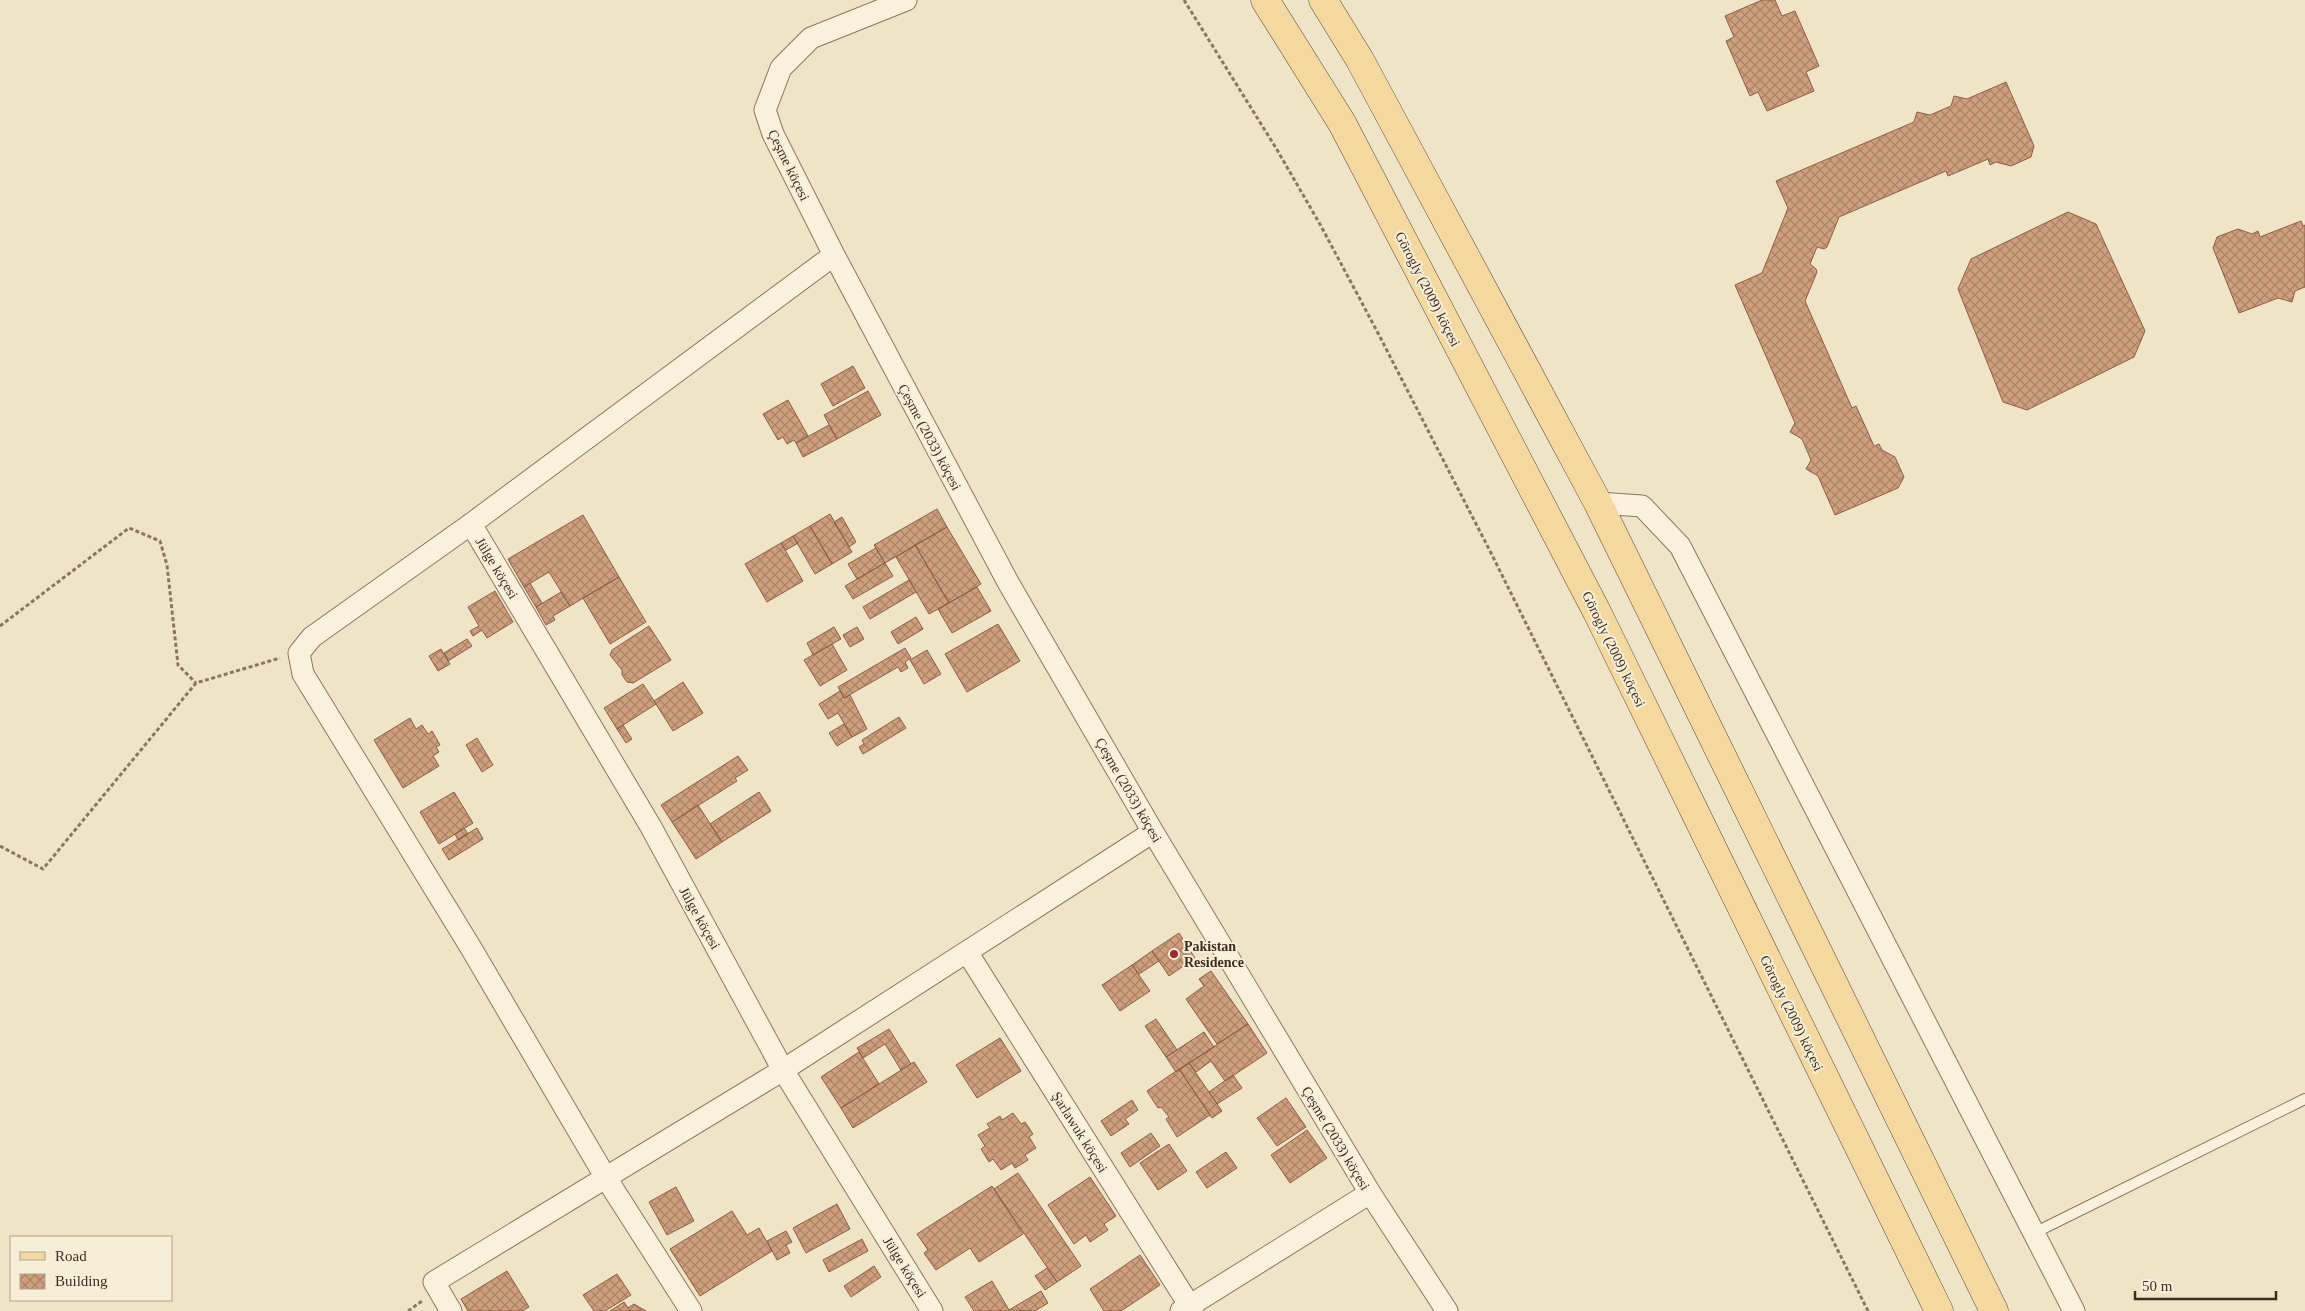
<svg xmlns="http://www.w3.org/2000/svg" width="2305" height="1311" font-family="'Times New Roman',serif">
	<defs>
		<pattern id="building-cross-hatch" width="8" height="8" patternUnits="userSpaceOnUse" patternTransform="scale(1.25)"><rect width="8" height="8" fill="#cf9f7d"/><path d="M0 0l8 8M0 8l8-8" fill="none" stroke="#a98266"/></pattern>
	</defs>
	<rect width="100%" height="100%" fill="#f0e4c8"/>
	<path fill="url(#building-cross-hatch)" stroke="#8d5f41" d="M1762 0H1775L1782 16 1795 11 1819 66 1806 72 1814 91 1767 111 1758 92 1750 96 1726 41 1734 37 1725 16Z
		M2006 82 2034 146 2031 157 2011 166 1996 162 1990 165 1988 159 1948 176 1946 171 1839 217 1827 247 1824 249 1817 247 1810 264 1816 269 1817 272 1805 301 1852 408 1856 406 1874 446 1879 444 1882 450 1895 457 1904 477 1898 488 1835 515 1818 476 1806 469 1811 460 1802 439 1790 432 1795 423 1735 285 1762 273 1788 208 1776 181 1914 122 1917 112 1930 115 1951 106 1954 96 1967 99Z
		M2068 212 2096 224 2145 331 2134 357 2027 410 2003 402 1958 289 1971 259Z
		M2301 221 2303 226 2305 225V287L2295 291 2292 302 2278 298 2239 313 2213 248 2217 237 2238 229 2252 234 2258 231 2260 237Z
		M853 366 865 388 833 406 821 384Z
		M868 391 881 415 837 439 824 415Z
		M788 400 808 436 796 443 794 440 787 444 783 437 778 440 763 414Z
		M829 425 837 439 803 457 796 443Z
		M937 509 947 527 885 563 874 545Z
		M830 514 852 552 832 564 810 526Z
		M583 515 619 577 570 606 549 572 524 587 508 559Z
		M842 517 856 542 849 547 834 522Z
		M810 526 832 564 815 574 793 536Z
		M947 527 981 584 949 603 915 545Z
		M793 536 798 543 786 550 781 543Z
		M781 543 803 581 767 602 745 564Z
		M915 545 949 603 929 614 896 557Z
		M876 548 885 563 857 579 848 564Z
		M885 563 893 576 853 599 845 586Z
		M619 577 646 622 610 644 583 598Z
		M909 580 916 592 870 619 863 607Z
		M530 583 542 603 536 607 524 587Z
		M977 587 991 611 952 633 938 609Z
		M495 591 513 622 487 638 482 630 473 636 470 631 479 626 468 607Z
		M561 592 570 606 553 616 555 620 546 625 536 607Z
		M916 617 923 629 898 644 891 632Z
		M998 624 1020 661 967 692 945 654Z
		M649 626 671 660 633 683 627 682 622 675V670L610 655 612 650Z
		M834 627 841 639 813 655 807 643Z
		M857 627 864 639 850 647 843 635Z
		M467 639 472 646 448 661 444 653Z
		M832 644 847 670 820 686 804 660Z
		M905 648 911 658 905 662 908 668 901 672 898 667 844 698 838 687Z
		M441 649 450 664 438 671 429 656Z
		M927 650 941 674 924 684 910 660Z
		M683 682 703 713 673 731 654 701Z
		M643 684 656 704 617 729 604 708Z
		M840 691 844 698 850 695 867 729 852 737 838 713 828 719 819 704Z
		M899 717 906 728 863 754 859 747 864 744 862 740Z
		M410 718 416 729 422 725 428 734 432 731 440 745 436 747 439 752 433 756 439 766 403 788 374 740Z
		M844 724 852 737 837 746 829 733Z
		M623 725 632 739 626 743 617 729Z
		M477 738 493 765 482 772 466 745Z
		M738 756 748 770 735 778 737 781 672 822 661 805Z
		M454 792 473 823 439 844 420 812Z
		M759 792 771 811 722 842 710 824Z
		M698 805 722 842 696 859 672 822Z
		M464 828 468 834 458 840 455 834Z
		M477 828 483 839 449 860 442 849Z
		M1179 933 1195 958 1169 976 1152 951Z
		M1152 951 1159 961 1139 974 1132 965Z
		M1132 965 1150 991 1120 1011 1102 985Z
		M1211 971 1248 1024 1217 1044 1186 999 1204 986 1199 979Z
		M1156 1019 1177 1050 1166 1057 1145 1026Z
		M1248 1024 1267 1053 1225 1081 1211 1061 1196 1072 1189 1063Z
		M889 1029 911 1064 901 1070 885 1044 863 1058 857 1048Z
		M1204 1032 1214 1047 1176 1072 1166 1057Z
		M1000 1038 1021 1071 977 1098 956 1065Z
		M859 1052 879 1084 841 1108 821 1077Z
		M914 1062 927 1082 853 1128 841 1108Z
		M1189 1063 1222 1111 1212 1118 1179 1069Z
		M1179 1069 1210 1115 1177 1137 1166 1119 1169 1117 1161 1107 1158 1108 1147 1091Z
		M1233 1075 1242 1088 1217 1104 1209 1092Z
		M1286 1098 1306 1127 1277 1146 1257 1118Z
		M1132 1100 1138 1110 1125 1119 1129 1124 1111 1136 1101 1121Z
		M1013 1113 1021 1124 1025 1122 1033 1134 1029 1137 1036 1148 1025 1155 1028 1160 1015 1168 1012 1163 1001 1170 993 1159 989 1162 981 1149 985 1146 978 1135 990 1128 987 1124 1000 1116 1002 1120Z
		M1307 1130 1327 1158 1290 1183 1271 1155Z
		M1151 1133 1160 1146 1130 1167 1121 1153Z
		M1169 1144 1187 1171 1158 1190 1140 1163Z
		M1226 1152 1237 1168 1207 1188 1196 1172Z
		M1018 1173 1081 1266 1057 1282 994 1189Z
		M1090 1177 1116 1216 1104 1224 1108 1230 1090 1242 1086 1235 1074 1244 1048 1205Z
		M992 1186 1023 1234 979 1262 970 1248 936 1270 924 1253 928 1250 917 1234Z
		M676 1187 694 1221 667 1235 649 1202Z
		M837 1204 850 1229 806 1253 793 1228Z
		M732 1211 747 1235 759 1228 772 1251 700 1296 670 1249Z
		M786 1231 792 1242 786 1245 790 1253 777 1260 767 1241Z
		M862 1239 868 1251 829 1272 823 1260Z
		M1140 1255 1160 1285 1121 1311H1104L1090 1289Z
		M874 1266 881 1277 851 1297 844 1286Z
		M1047 1268 1057 1282 1045 1290 1035 1276Z
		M507 1271 529 1307 522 1311H468L461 1299Z
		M617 1274 631 1295 605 1311H594L583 1295Z
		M992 1281 1009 1310V1311H974L965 1297Z
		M1041 1291 1048 1303 1035 1311 1009 1310Z
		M624 1302 628 1308 634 1304 646 1311H610Z"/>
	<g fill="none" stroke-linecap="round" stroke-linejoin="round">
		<defs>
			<path id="service" d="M2034 1233 2305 1099"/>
			<path id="minor" d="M906 0 811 38 781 68 765 110 773 134 834 255 1009 584 1153 832 1370 1193 1447 1311
				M1598 503 1642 506 1680 546 2074 1311
				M471 524 651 827 783 1070 932 1311
				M967 952 1193 1311
				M451 1311 434 1282 783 1070 1153 832
				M691 1311 606 1178 471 948 303 674 299 653 312 637 471 524 834 255
				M1181 1311 1370 1193"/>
			<path id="primary" d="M1265 0 1342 123 1597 612 1939 1311
				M1323 0 1360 60 1598 503 1994 1311"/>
		</defs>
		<use href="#service" stroke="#8d765c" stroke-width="12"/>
		<use href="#minor" stroke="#8d765c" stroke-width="23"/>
		<use href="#primary" stroke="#5b4430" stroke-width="29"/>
		<path stroke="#8d765c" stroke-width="3" stroke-dasharray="4 2.5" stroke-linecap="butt" d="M1184 0 1276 148 1321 226 1379 335 1491 553 1868 1311
			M0 626 129 528 160 541 167 565 178 665 196 683
			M0 846 43 869 196 683 280 658
			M408 1311 422 1301"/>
		<use href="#service" stroke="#faf1dc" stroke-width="10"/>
		<use href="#minor" stroke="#faf1dc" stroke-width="21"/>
		<use href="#primary" stroke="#f3d9a0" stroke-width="28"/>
	</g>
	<circle fill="#9e2a2b" stroke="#f7eed8" stroke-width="2" cx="1174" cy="954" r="5"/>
	<g text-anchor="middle" stroke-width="4" stroke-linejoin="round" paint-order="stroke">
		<g font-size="14" fill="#3d2e20" stroke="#f7eed8">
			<text transform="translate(789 165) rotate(64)" y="5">Çeşme köçesi</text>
			<text transform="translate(1428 289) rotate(63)" y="5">Görogly (2009) köçesi</text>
			<text transform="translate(930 437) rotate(62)" y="5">Çeşme (2033) köçesi</text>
			<text transform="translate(497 568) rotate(59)" y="5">Jülge köçesi</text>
			<text transform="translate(1614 649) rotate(64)" y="5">Görogly (2009) köçesi</text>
			<text transform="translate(1129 790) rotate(60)" y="5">Çeşme (2033) köçesi</text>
			<text transform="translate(700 918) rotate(61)" y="5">Jülge köçesi</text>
			<text transform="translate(1792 1013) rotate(64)" y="5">Görogly (2009) köçesi</text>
			<text transform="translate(1080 1132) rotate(58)" y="5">Şarlawuk köçesi</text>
			<text transform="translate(1336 1138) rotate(59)" y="5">Çeşme (2033) köçesi</text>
			<text transform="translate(905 1267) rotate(58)" y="5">Jülge köçesi</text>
		</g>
		<g font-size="14" font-weight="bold" fill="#3d2e20" stroke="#f7eed8" text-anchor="start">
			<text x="1184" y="951">Pakistan<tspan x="1184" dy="16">Residence</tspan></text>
		</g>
	</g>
	<rect x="10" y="1236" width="162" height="65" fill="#f7eed8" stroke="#ada18e"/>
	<rect x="20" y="1252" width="25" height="8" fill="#f3d9a0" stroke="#ada18e"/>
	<text x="55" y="1261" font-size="15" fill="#3d2e20">Road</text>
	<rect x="20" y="1274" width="25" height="15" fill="url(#building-cross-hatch)" stroke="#ada18e"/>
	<text x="55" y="1286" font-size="15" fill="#3d2e20">Building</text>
	<path d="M2135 1291v8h141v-8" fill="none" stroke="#3d2e20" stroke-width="2.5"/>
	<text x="2142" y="1291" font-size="15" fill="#3d2e20" stroke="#f7eed8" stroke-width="4" paint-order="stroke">50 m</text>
</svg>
